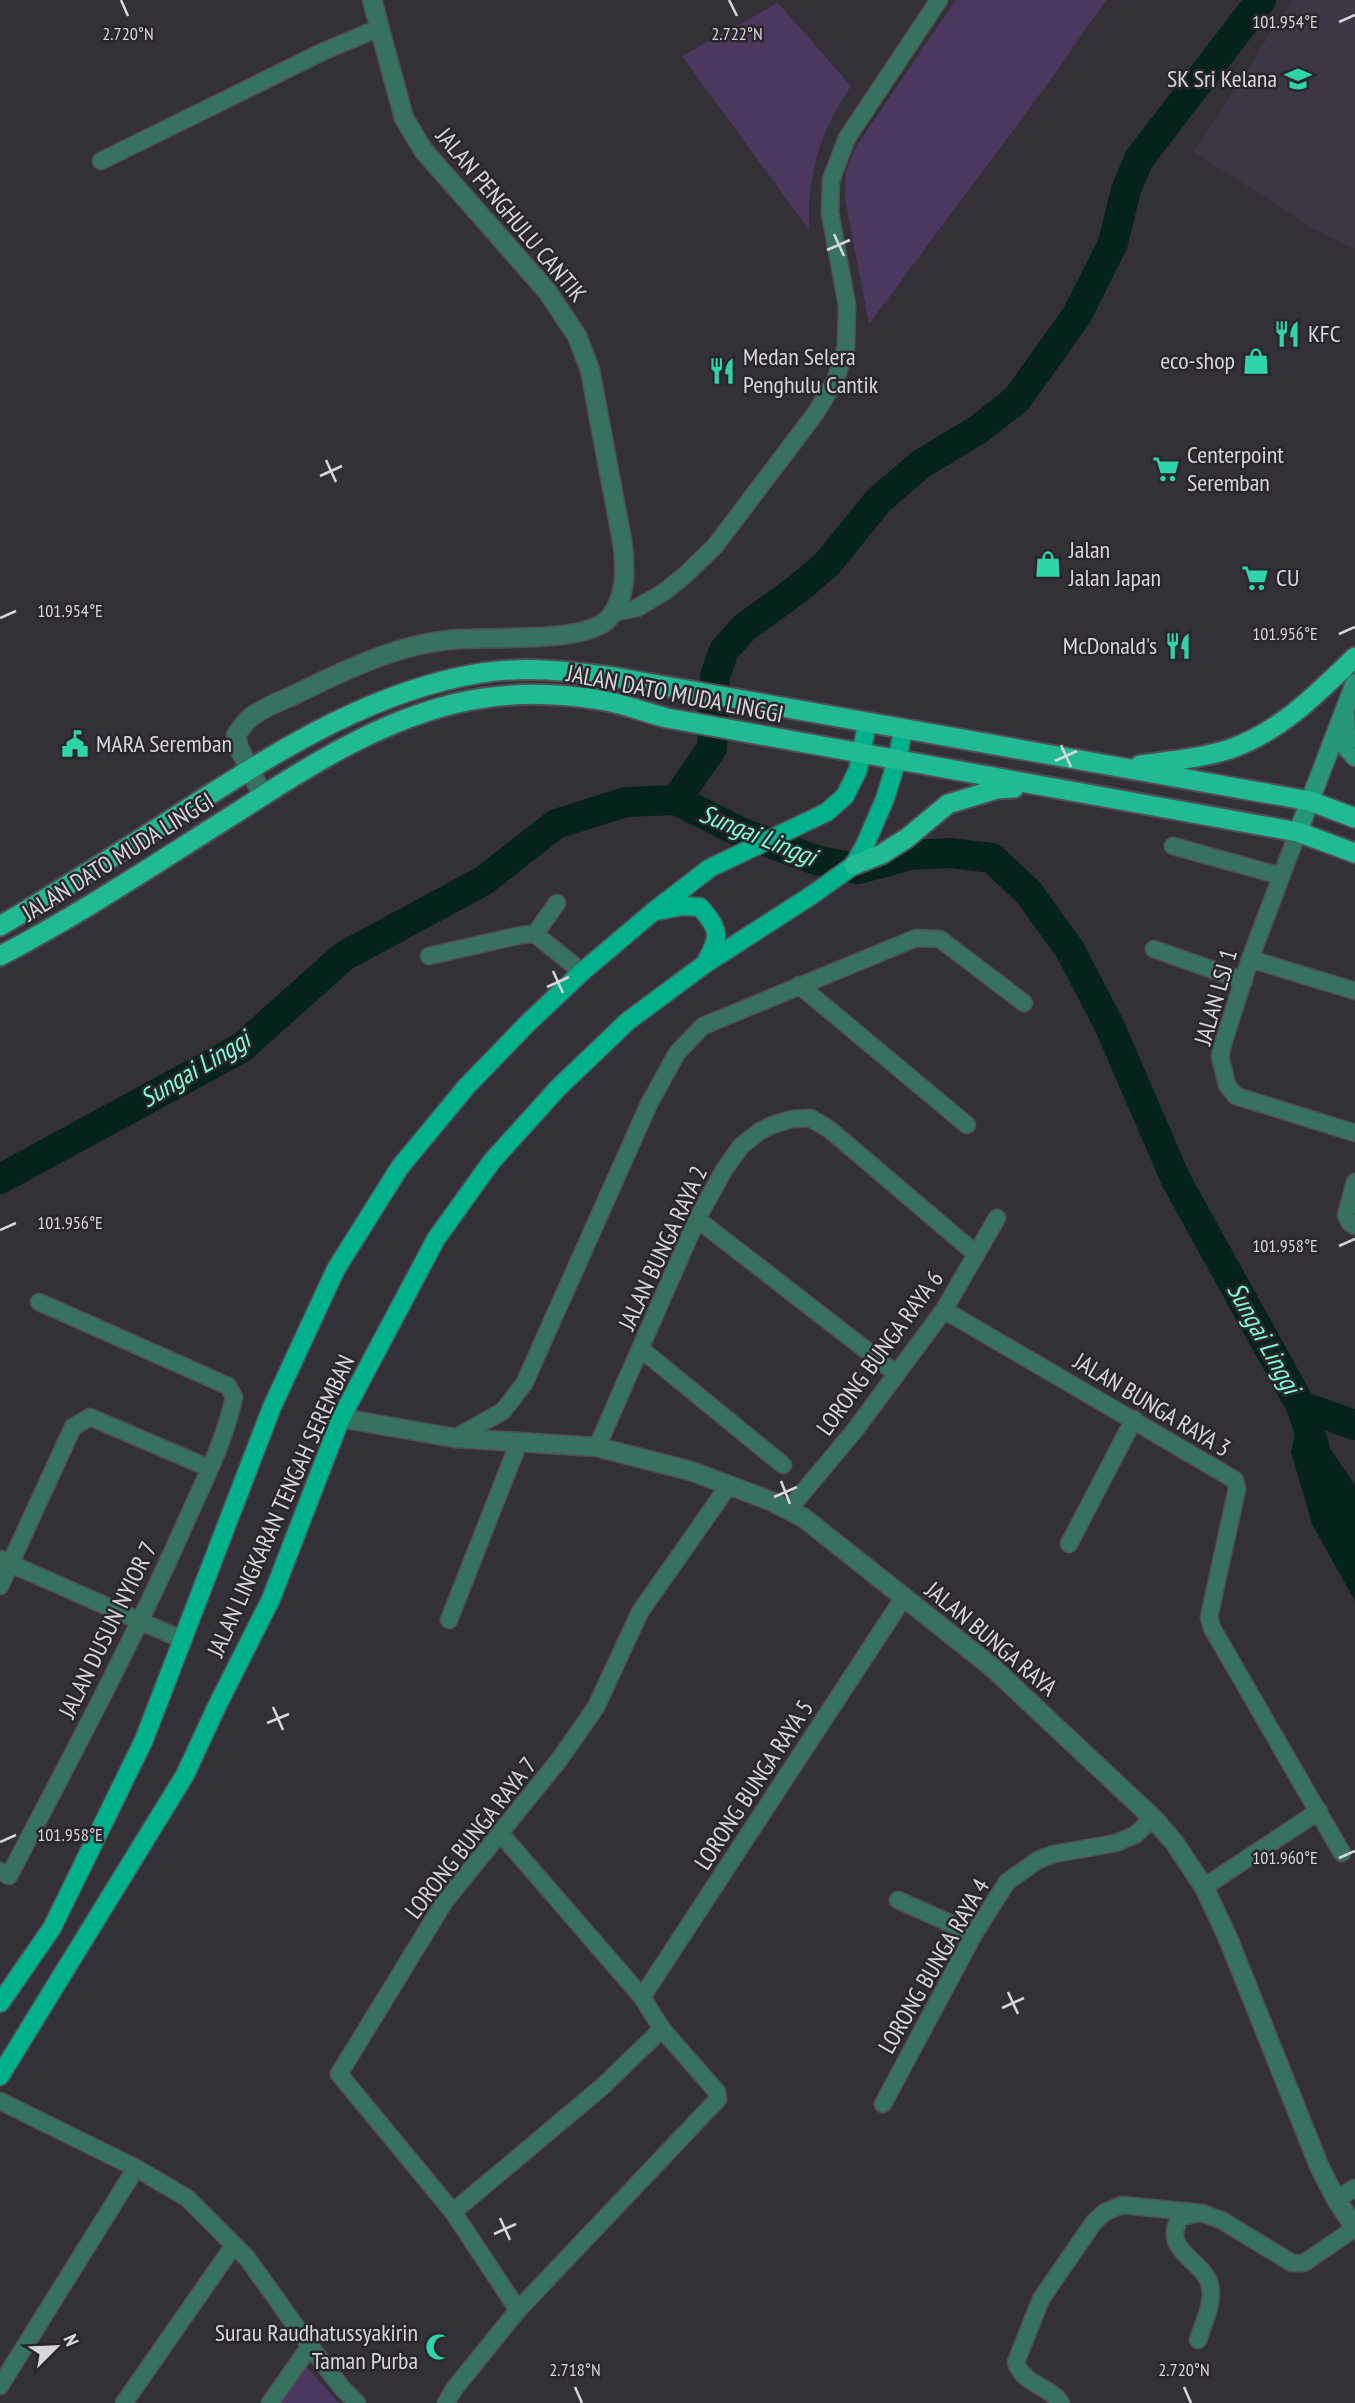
<svg xmlns="http://www.w3.org/2000/svg" width="1355" height="2403" font-family="'PT Sans Narrow',sans-serif">
	<rect width="100%" height="100%" fill="#343038"/>
	<path fill="#3d3745" d="M1292 0H1355V249L1314 229 1194 152Z"/>
	<path fill="#4c385f" d="M956 0H1106L1054 75 869 324 845 198 846 170 857 145Z
		M778 3 851 86C820 130 807 176 809 230L682 56Z
		M305 2365 339 2403H279Z"/>
	<path fill="#05231a" d="M1301 1406 1355 1485V1601L1312 1524 1291 1452Z"/>
	<g fill="none" stroke-linecap="round" stroke-linejoin="round">
		<path stroke="#05231a" stroke-width="30" d="M676 800 712 748 715 676 724 650 745 627 799 588 827 564 878 501 921 464 979 429 1017 399 1077 315 1113 243 1126 190 1139 159 1261 0
			M0 1179 241 1048 344 956 483 881 556 824 626 802 676 800 738 831 816 860 858 869 911 855 950 853 992 858 1029 893 1070 950 1110 1027 1176 1180 1301 1406 1314 1445
			M1301 1406 1355 1425"/>
		<defs>
			<path id="minor" d="M101 161 322 52 379 28
				M612 613 637 608 664 592 684 576 715 546 815 414 835 381 846 347 847 305 830 213 831 180 847 138 939 0
				M1298 832 1250 959 1223 1044 1220 1057 1224 1072 1227 1085 1236 1096 1355 1133
				M1173 846 1281 876
				M535 934 557 903
				M1154 949 1244 981
				M429 956 521 935 535 934 582 972
				M1250 959 1355 991
				M799 985 967 1125
				M1355 1182 1346 1215 1350 1223 1355 1226
				M697 1219 897 1374
				M944 1310 1235 1480 1237 1489 1209 1617 1212 1628 1342 1853
				M641 1349 783 1465
				M455 1438 503 1411 524 1384 649 1104 677 1053 703 1026 916 938 940 939 1024 1003
				M597 1447 697 1219 724 1170 741 1146 760 1131 775 1124 792 1119 810 1118 829 1129 976 1254
				M789 1509 855 1430 944 1310 997 1218
				M1069 1544 1134 1419
				M0 1559 183 1640
				M0 1586 73 1427 90 1417 209 1468
				M449 1620 519 1442
				M0 1871 9 1876C68 1763 128 1651 180 1535 199 1491 224 1445 234 1397L228 1386 39 1302
				M1204 1887 1319 1811
				M898 1900 974 1934
				M642 1997 904 1597
				M0 2101 136 2168 187 2198 247 2258 310 2346 342 2388 357 2403
				M883 2104 974 1934 1007 1882 1038 1860 1054 1854 1116 1843 1135 1835 1153 1818
				M1336 2199 1355 2188
				M453 2212 603 2086 662 2029
				M1196 2214 1181 2217C1158 2250 1206 2261 1210 2286 1214 2304 1203 2323 1198 2340
				M518 2310 453 2212 339 2074 445 1901 559 1760 596 1707 640 1612 729 1485
				M0 2386 136 2168
				M124 2403 234 2245
				M270 2403 310 2346
				M446 2403 454 2389 518 2310 718 2099 717 2092 662 2029 642 1997 500 1833
				M1061 2403C1049 2385 1023 2385 1016 2362L1041 2299 1094 2222 1105 2212 1122 2205 1202 2213 1221 2220 1292 2263H1304L1355 2228"/>
			<path id="tertiary" d="M263 796 238 746 236 735C240 729 244 723 250 718 262 708 278 702 292 696 341 672 393 646 448 640 486 635 586 645 609 618 627 597 625 571 623 546L590 370 577 336 547 291 423 150 404 118 372 0
				M341 1418 455 1438 597 1447 691 1471 771 1501 804 1518 993 1668 1153 1818 1174 1842 1204 1887 1227 1936 1320 2168 1336 2199 1355 2228"/>
			<path id="secondary" d="M1345 715 1347 748 1355 757
				M1298 832 1355 683"/>
			<path id="primary" d="M657 911 683 906 700 907C719 929 721 935 707 960
				M0 2003 52 1928 144 1740 272 1407 336 1269 400 1167 467 1086 528 1023 582 972 654 911 710 868 827 812 845 796 858 770 867 724
				M0 2076 185 1775 217 1706 271 1599 341 1418 436 1239 492 1161 558 1088 628 1021 705 964 812 895 854 865 865 845 885 799 897 760 903 731"/>
			<path id="trunk" d="M1140 765C1170 761 1202 758 1230 749 1280 732 1318 693 1355 657
				M854 865 882 854 907 838 948 804 997 789 1014 788
				M0 926C67 887 133 844 198 802 286 746 376 690 481 673 525 666 570 671 614 677L1310 801 1355 818
				M0 956C81 914 158 862 236 813 312 764 393 711 484 698 524 692 567 694 606 701 627 705 647 713 667 718L1298 832 1355 853"/>
		</defs>
		<use href="#minor" stroke="#524e55" stroke-width="19"/>
		<use href="#tertiary" stroke="#524e55" stroke-width="21"/>
		<use href="#secondary" stroke="#524e55" stroke-width="21"/>
		<use href="#primary" stroke="#524e55" stroke-width="21"/>
		<use href="#trunk" stroke="#524e55" stroke-width="23"/>
		<use href="#minor" stroke="#36725f" stroke-width="16"/>
		<use href="#tertiary" stroke="#36725f" stroke-width="18"/>
		<use href="#secondary" stroke="#289678" stroke-width="18"/>
		<use href="#primary" stroke="#00b18b" stroke-width="18"/>
		<use href="#trunk" stroke="#20ba95" stroke-width="19"/>
	</g>
	<path fill="none" stroke="#d8d6db" stroke-width="2.5" d="M121 0 128 16M729 0 737 16M1339 22 1355 15M834 234 844 256M827 250 850 240M326 460 336 482M320 476 342 466M0 618 16 611M1339 634 1355 627M1061 745 1071 767M1055 761 1077 751M553 971 563 993M547 987 569 977M0 1230 16 1223M1339 1246 1355 1239M781 1481 790 1504M774 1497 797 1487M273 1707 283 1730M267 1723 289 1714M0 1842 16 1835M1339 1858 1355 1851M1008 1992 1018 2014M1002 2008 1024 1998M500 2218 510 2240M494 2234 516 2224M575 2387 582 2403M1184 2387 1191 2403"/>
	<defs>
		<symbol id="school-bare" viewBox="-9 -9 18 18"><path d="M0-5L7-2L0 1L-7-2ZM-4 1L0 2.5L4 1V4Q0 6-4 4Z" fill="#2fd4aa" stroke="#2a262e" stroke-width="2.5" paint-order="stroke"/></symbol>
		<symbol id="restaurant-bare" viewBox="-9 -9 18 18"><path d="M-5-6h1v4h1v-4h1v4h1v-4h1v5L-1.5 .5V6h-2V.5L-5-1ZM5-6V6H3V1.5H1.5Q1.5-4 5-6Z" fill="#2fd4aa" stroke="#2a262e" stroke-width="2.5" paint-order="stroke"/></symbol>
		<symbol id="shop-bare" viewBox="-9 -9 18 18"><path d="M-5-2.5h2.3a2.7 3.5 0 0 1 5.4 0H5L5.5 6h-11ZM-1.5-2.5h3a1.5 2.3 0 0 0-3 0Z" fill="#2fd4aa" stroke="#2a262e" stroke-width="2.5" paint-order="stroke"/></symbol>
		<symbol id="supermarket-bare" viewBox="-9 -9 18 18"><path d="M-6-5.5h2.5l.6 2H6L4.5 2H-2.5L-4.4-4H-6ZM-1.5 3.2a1.3 1.3 0 1 0 .1 0ZM3 3.2a1.3 1.3 0 1 0 .1 0Z" fill="#2fd4aa" stroke="#2a262e" stroke-width="2.5" paint-order="stroke"/></symbol>
		<symbol id="civic-bare" viewBox="-9 -9 18 18"><path d="M-.6-6.5H3V-4.5H.6V-3L4-1V1h2V6H-6V1h2V-1L-.6-3ZM-1.2 2.5V6h2.4V2.5Z" fill="#2fd4aa" stroke="#2a262e" stroke-width="2.5" paint-order="stroke"/></symbol>
		<symbol id="mosque-bare" viewBox="-9 -9 18 18"><path d="M3.5-4.9A6 6 0 1 0 3.5 4.9A5 5 0 1 1 3.5-4.9Z" fill="#2fd4aa" stroke="#2a262e" stroke-width="2.5" paint-order="stroke"/></symbol>
	</defs>
	<g fill-rule="evenodd">
		<use href="#school-bare" x="1279" y="60" width="38" height="38"/>
		<use href="#restaurant-bare" x="1268" y="315" width="38" height="38"/>
		<use href="#shop-bare" x="1237" y="342" width="38" height="38"/>
		<use href="#restaurant-bare" x="703" y="352" width="38" height="38"/>
		<use href="#supermarket-bare" x="1147" y="450" width="38" height="38"/>
		<use href="#shop-bare" x="1029" y="545" width="38" height="38"/>
		<use href="#supermarket-bare" x="1236" y="559" width="38" height="38"/>
		<use href="#restaurant-bare" x="1159" y="627" width="38" height="38"/>
		<use href="#civic-bare" x="56" y="725" width="38" height="38"/>
		<use href="#mosque-bare" x="420" y="2328" width="38" height="38"/>
	</g>
	<g text-anchor="middle" stroke-width="5" stroke-linejoin="round" paint-order="stroke">
		<g font-size="24" fill="#d8d6db" stroke="#2a262e" text-anchor="start">
			<text x="1277" y="87" text-anchor="end">SK Sri Kelana</text>
			<text x="1308" y="342">KFC</text>
			<text x="743" y="365">Medan Selera<tspan x="743" dy="28">Penghulu Cantik</tspan></text>
			<text x="1235" y="369" text-anchor="end">eco-shop</text>
			<text x="1187" y="463">Centerpoint<tspan x="1187" dy="28">Seremban</tspan></text>
			<text x="1069" y="558">Jalan<tspan x="1069" dy="28">Jalan Japan</tspan></text>
			<text x="1276" y="586">CU</text>
			<text x="1157" y="654" text-anchor="end">McDonald's</text>
			<text x="96" y="752">MARA Seremban</text>
			<text x="418" y="2341" text-anchor="end">Surau Raudhatussyakirin<tspan x="418" dy="28">Taman Purba</tspan></text>
		</g>
		<g font-size="24" fill="#d8d6db" stroke="#2a262e">
			<text transform="translate(511 215) rotate(50)" y="8">JALAN PENGHULU CANTIK</text>
			<text transform="translate(675 694) rotate(11)" y="8">JALAN DATO MUDA LINGGI</text>
			<text transform="translate(118 857) rotate(-32)" y="8">JALAN DATO MUDA LINGGI</text>
			<text transform="translate(1216 997) rotate(-74)" y="8">JALAN LSJ 1</text>
			<text transform="translate(663 1248) rotate(-65)" y="8">JALAN BUNGA RAYA 2</text>
			<text transform="translate(880 1353) rotate(-54)" y="8">LORONG BUNGA RAYA 6</text>
			<text transform="translate(1152 1405) rotate(31)" y="8">JALAN BUNGA RAYA 3</text>
			<text transform="translate(281 1506) rotate(-66)" y="8">JALAN LINGKARAN TENGAH SEREMBAN</text>
			<text transform="translate(108 1630) rotate(-64)" y="8">JALAN DUSUN NYIOR 7</text>
			<text transform="translate(991 1639) rotate(40)" y="8">JALAN BUNGA RAYA</text>
			<text transform="translate(754 1785) rotate(-57)" y="8">LORONG BUNGA RAYA 5</text>
			<text transform="translate(471 1838) rotate(-52)" y="8">LORONG BUNGA RAYA 7</text>
			<text transform="translate(934 1966) rotate(-60)" y="8">LORONG BUNGA RAYA 4</text>
		</g>
		<g font-size="26" font-style="italic" fill="#7ffdd5" stroke="#2a262e">
			<text transform="translate(758 835) rotate(22)" y="9">Sungai Linggi</text>
			<text transform="translate(195 1069) rotate(-31)" y="9">Sungai Linggi</text>
			<text transform="translate(1264 1338) rotate(61)" y="9">Sungai Linggi</text>
		</g>
	</g>
	<g font-size="18" text-anchor="middle" fill="#d8d6db" stroke="#2a262e" stroke-width="5" stroke-linejoin="round" paint-order="stroke">
		<text x="1285" y="28">101.954°E</text>
		<text x="128" y="40">2.720°N</text>
		<text x="737" y="40">2.722°N</text>
		<text x="70" y="617">101.954°E</text>
		<text x="1285" y="640">101.956°E</text>
		<text x="70" y="1229">101.956°E</text>
		<text x="1285" y="1252">101.958°E</text>
		<text x="70" y="1841">101.958°E</text>
		<text x="1285" y="1864">101.960°E</text>
		<text x="575" y="2376">2.718°N</text>
		<text x="1184" y="2376">2.720°N</text>
	</g>
	<g transform="translate(56 2347) rotate(66)" stroke="#2a262e" stroke-width="5" paint-order="stroke">
	<path d="M0-5L12 26L0 18L-12 26Z" fill="#d8d6db"/>
	<text y="-10" font-size="19" font-weight="bold" text-anchor="middle" fill="#d8d6db">N</text>
	</g>
</svg>
